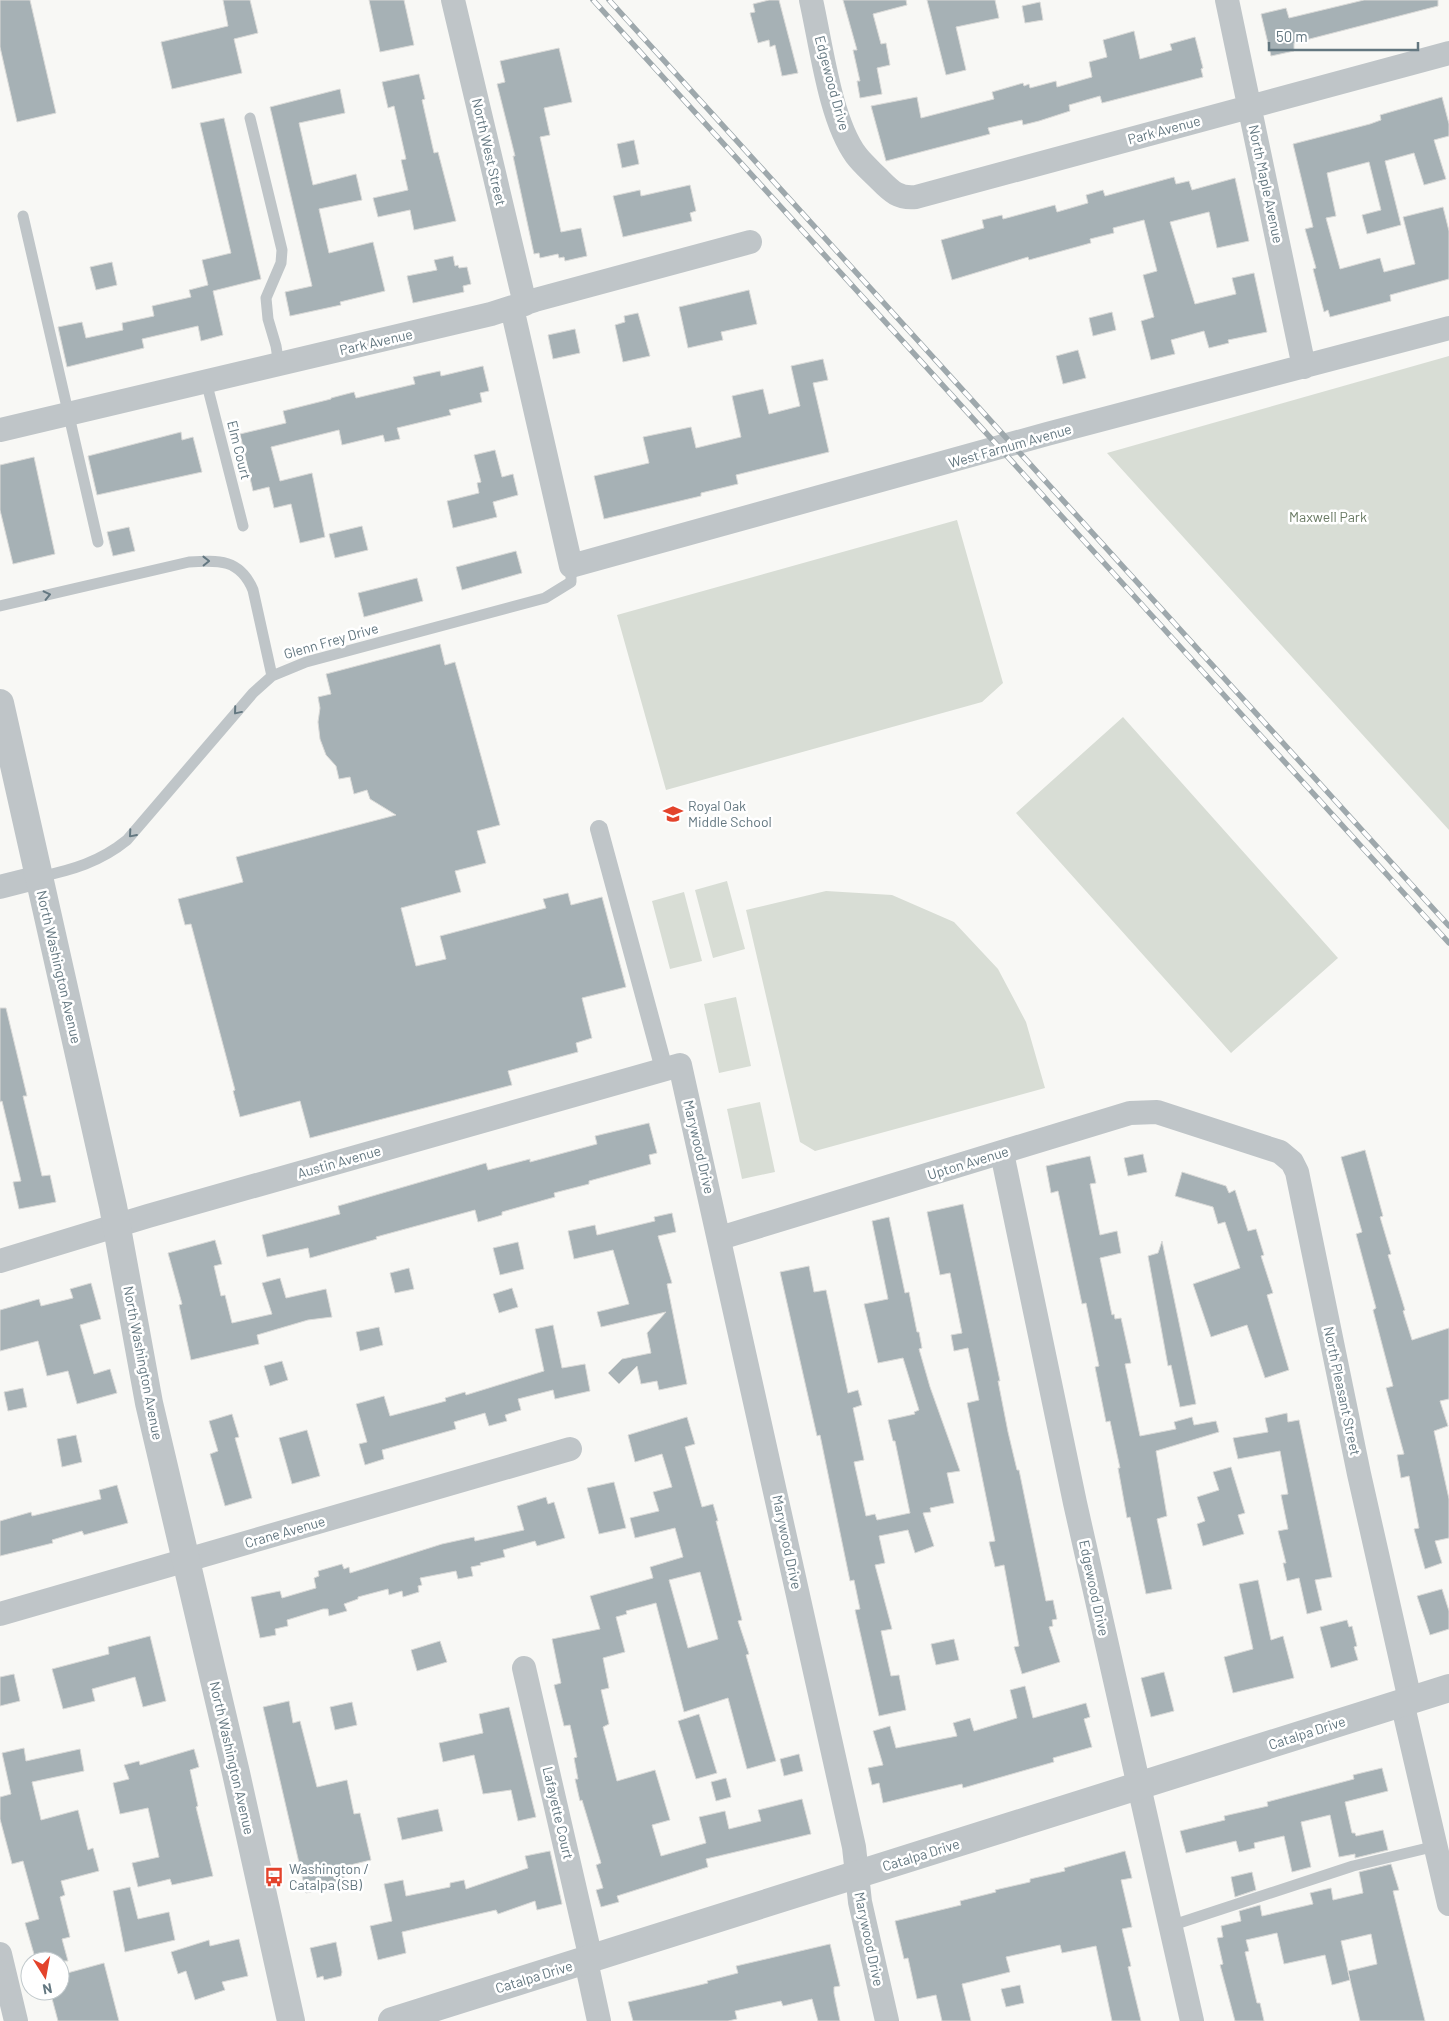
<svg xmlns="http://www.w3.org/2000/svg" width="1449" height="2021" font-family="Barlow,sans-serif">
	<rect width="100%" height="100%" fill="#f8f8f5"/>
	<path fill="#d8ddd5" d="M1449 356V830L1107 453Z
		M957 520 1003 683 982 702 666 790 617 615Z
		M1123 717 1338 958 1231 1053 1016 813Z
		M727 881 745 949 713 958 695 890Z
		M826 891 892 895 954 922 998 969 1026 1022 1045 1088 815 1151 800 1142 746 910Z
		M684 892 702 961 670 969 652 901Z
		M736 997 751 1066 719 1073 704 1004Z
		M760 1102 775 1172 742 1179 727 1109Z"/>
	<path fill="#a6b1b5" stroke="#dadad8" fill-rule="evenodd" d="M0 0H30L56 113 17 122 0 47Z
		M223 0H250L258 33 234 39 242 73 172 89 161 42 228 26Z
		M369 0H404L414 45 380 52Z
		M769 0H779L798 73 782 76 775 45 770 47 769 40 758 43 750 13 755 12 753 4Z
		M843 0H906L907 5 873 14 881 44 886 43 890 65 877 68 882 94 860 98 857 81H860L853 50H857Z
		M927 0H995L999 18 956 27 966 70 946 75Z
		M1364 0H1438V6L1294 43V51L1271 56 1261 14 1286 8 1289 18Z
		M1040 2 1043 20 1025 23 1022 6Z
		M1134 31 1140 59 1172 50 1170 44 1195 37 1203 68 1201 69 1203 77 1102 103 1100 96 1069 105 1070 111 1039 121 1023 125 1022 120 988 128 990 134 886 161 871 106 917 97 921 118 994 99 992 92 1023 83 1024 86 1029 84 1030 88 1056 81 1057 87 1092 77 1089 62 1107 57 1103 40Z
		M559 48 572 102 544 108 550 135 540 137 561 232 581 228 587 256 565 261 564 257 559 258 558 254 540 258 539 253 534 254 513 156H515L497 84 505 82 500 61Z
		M419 74 425 99 422 100 434 153 438 152 456 221 414 230 410 210 378 217 373 198 408 190 401 160 406 159 394 106 388 108 382 82Z
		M340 89 345 113 299 123 313 185 356 174 362 200 319 209 329 253 373 242 385 291 340 302 341 305 290 316 285 292 312 286 270 107Z
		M1442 97 1449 124V136L1434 140 1446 179 1424 185 1414 153 1385 161 1401 225 1367 234 1362 215 1381 210 1369 162 1327 173 1336 216 1326 218 1340 269 1380 258 1384 272 1415 264 1403 217 1443 207 1449 231V279L1390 295 1391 301 1330 317 1328 310 1324 312 1313 269 1316 268 1305 229 1313 227 1293 144 1370 124 1381 120 1380 115Z
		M224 118 261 279 213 291 223 335 201 341 198 326 142 339 144 348 67 367 58 327 82 322 86 338 123 330 122 323 154 316 152 306 191 297 189 290 208 285 202 260 231 253 200 123Z
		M634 140 639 164 622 168 617 144Z
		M1174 177 1176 184 1189 181 1192 190 1235 178 1249 241 1217 248 1209 212 1170 222 1195 304 1236 294 1232 278 1254 273 1267 332 1228 340 1229 343 1209 348 1204 331 1171 340 1175 354 1151 360 1141 321 1154 317 1143 275 1157 271 1144 220 1113 228 1114 233 1090 239 1091 243 1029 260 1028 257 952 280 941 240 984 228 982 220 1002 215 1003 219 1055 205 1057 212 1088 203 1086 195 1103 190 1105 196Z
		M690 185 696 211 690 213 692 221 623 237 613 196 640 190 641 196Z
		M453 256 455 266 458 265 459 268 467 267 471 284 463 286 464 292 413 303 407 276 437 270 434 260Z
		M112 262 117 285 96 290 90 267Z
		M749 290 757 324 721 332 723 340 688 348 679 307Z
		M1112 312 1116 330 1093 336 1089 318Z
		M638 313 650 356 623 362 615 325 625 322 624 316Z
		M575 329 580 353 553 359 548 335Z
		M1078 350 1086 378 1063 384 1056 356Z
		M823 359 828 380 813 383 829 452 736 475 738 484 701 493V496L604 519 594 476 649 463 643 437 691 427 696 448 741 437 732 396 763 389 769 414 800 406 791 366Z
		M483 366 489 391 480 393 482 402 449 410 451 415 397 428 400 439 385 442 383 435 342 445 339 430 271 447 280 481 312 473 325 537 300 543 291 504 274 508 269 487 253 491 240 434 286 423 283 411 331 399V398L354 392 356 398 415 384 413 377 440 371 441 376Z
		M181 432 182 440 193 437 202 472 97 495 88 456Z
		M495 450 502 477 513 474 518 495 493 502 497 517 453 528 447 501 479 493 477 483 481 482 474 455Z
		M34 457 55 554 13 564 0 510V465Z
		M362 526 368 550 335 558 329 534Z
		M129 527 135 551 113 556 107 532Z
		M516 551 522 573 462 590 456 567Z
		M417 578 423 601 364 617 358 593Z
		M440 644 445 665 455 662 500 825 477 831 486 863 455 871 461 892 401 908 416 966 446 959 440 936 546 908 543 899 568 893 571 905 602 897 626 987 582 998 592 1038 576 1043 578 1052 508 1071 512 1085 310 1138 300 1101 240 1117 233 1091 235 1090 191 924 185 925 178 899 243 882 236 857 396 815 370 799 367 790 354 794 350 777 339 779 336 766 326 755 320 739 318 722 320 708 318 697 331 694 326 674Z
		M0 1008H6L27 1096H23L42 1176 50 1175 56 1202 19 1209 13 1182 21 1181 2 1101 0 1102Z
		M649 1123 657 1153 649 1155 651 1164 589 1181V1184L554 1193 555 1197 502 1212V1215L478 1222 475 1210 376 1237 377 1239 310 1258 308 1248 267 1257 262 1235 340 1214 338 1206 486 1163 488 1170 530 1159V1162L597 1144 595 1136Z
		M1365 1150 1383 1216 1380 1217 1391 1254 1388 1255 1405 1310 1403 1311 1412 1340 1449 1328V1399L1440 1401 1448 1426 1434 1431 1449 1499V1538L1435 1541 1442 1563 1425 1569 1414 1529 1419 1528 1409 1476 1401 1478 1397 1455 1404 1454 1386 1388 1393 1386 1373 1310 1376 1308 1356 1234 1362 1232 1341 1157Z
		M1143 1154 1147 1172 1128 1176 1124 1158Z
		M1090 1156 1096 1183 1090 1184 1100 1235 1117 1231 1121 1253 1100 1258 1112 1315 1114 1314 1115 1319 1121 1318 1131 1363 1125 1364 1140 1436 1176 1429 1174 1422 1192 1417 1194 1425 1216 1421 1219 1432 1156 1451 1167 1516 1157 1519 1172 1589 1146 1594 1130 1517 1127 1518 1118 1468H1120L1110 1421 1106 1422 1095 1367 1099 1366 1086 1303 1082 1304 1058 1191 1051 1193 1046 1166Z
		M1182 1172 1226 1186 1229 1193 1235 1190 1248 1231 1256 1229 1264 1255 1261 1256 1273 1293 1267 1295 1289 1370 1265 1378 1247 1325 1211 1337 1193 1284 1240 1268 1225 1222 1218 1224 1213 1207 1175 1196Z
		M963 1204 1000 1381H998L1008 1432 1017 1470H1019L1046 1601 1053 1600 1057 1619 1052 1620 1053 1626 1049 1627 1060 1662 1022 1674 1014 1647 1019 1646 1004 1565 995 1567 989 1542 995 1541 967 1403 979 1400 968 1348 954 1351 951 1335 962 1333 950 1273 940 1275 927 1212Z
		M672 1213 676 1232 658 1236 672 1283 667 1284 687 1384 659 1390 657 1381 641 1384 637 1366 619 1384 608 1373 622 1359 651 1353 647 1333 666 1312 601 1327 597 1312 629 1304 613 1250 574 1259 568 1231 595 1225 597 1235 655 1221 654 1217Z
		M889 1217 905 1293 909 1292 917 1332H919L922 1348 919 1349 930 1387 960 1471 947 1473 954 1503 930 1508 931 1512 923 1513 934 1546 915 1553 908 1530 879 1536 885 1563 875 1565 892 1629 881 1631 891 1676 899 1675 906 1710 879 1716 855 1610 860 1609 854 1580 850 1581 820 1435 817 1436 780 1272 809 1266 814 1292 826 1290 848 1393 858 1390 862 1405 853 1408 864 1460 854 1462 866 1516 875 1514 877 1520 910 1513 895 1441H893L888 1420 915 1414 914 1412 919 1410 903 1358 878 1363 864 1304 888 1299 872 1221Z
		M215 1240 222 1264 214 1266 221 1296 225 1295 232 1323 272 1314 262 1283 280 1278 286 1298 326 1289 332 1317 308 1320 257 1335 259 1344 191 1360 179 1305 182 1304 168 1253Z
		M1162 1241 1196 1404 1180 1407 1171 1365 1168 1366 1148 1256 1158 1253Z
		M518 1242 524 1269 500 1275 493 1248Z
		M409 1268 414 1289 395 1293 390 1273Z
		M91 1283 101 1319 80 1325 94 1374 110 1369 117 1393 77 1404 68 1371 47 1376 38 1341 0 1351V1310L39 1299 41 1306 73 1298 70 1289Z
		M512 1288 518 1307 499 1313 493 1294Z
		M553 1325 562 1368 585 1364 590 1391 555 1399 553 1390 518 1399 521 1410 505 1415 507 1421 489 1426 485 1413 454 1422 456 1429 382 1450 384 1459 365 1465 359 1444 367 1442 356 1404 384 1396 390 1416 446 1401 445 1398 465 1392 466 1395 544 1371 535 1329Z
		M379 1327 383 1345 360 1351 356 1332Z
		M282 1361 288 1380 270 1386 264 1366Z
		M23 1388 27 1407 8 1411 4 1392Z
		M1287 1413 1288 1422 1299 1420 1332 1577 1315 1580 1322 1610 1307 1614 1299 1578 1287 1581 1283 1563H1286L1278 1531 1288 1529 1281 1495 1288 1494 1280 1451 1238 1459 1233 1438 1268 1432 1265 1418Z
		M232 1414 239 1437 235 1438 252 1498 225 1506 210 1454 218 1451 209 1421Z
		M687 1417 695 1444 685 1447 702 1507 713 1504 718 1521H716L742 1620 738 1621 749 1654 746 1655 776 1761 747 1769 728 1698 684 1712 656 1603 626 1611 627 1614 616 1617 625 1652 603 1658 609 1688 601 1690 609 1724 603 1727 617 1781 655 1770 670 1820 652 1825 661 1856 706 1843 699 1817 725 1811 729 1829 761 1821 758 1810 802 1799 811 1834 706 1859 708 1867 617 1896 619 1902 601 1907 596 1890 603 1888 596 1865 601 1863 582 1800 580 1801 575 1779H578L574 1758 577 1757 570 1725 564 1726 554 1685 561 1683 552 1639 600 1629 590 1596 653 1578 650 1567 683 1557 675 1528 635 1538 630 1518 659 1511 653 1492 672 1487 662 1454 635 1462 628 1435ZM700 1572 718 1639 688 1648 669 1580Z
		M307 1430 320 1476 292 1484 279 1438Z
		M76 1435 82 1462 62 1467 57 1439Z
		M1231 1467 1245 1513 1238 1515 1244 1534 1203 1546 1197 1524 1205 1521 1197 1497 1219 1490 1213 1472Z
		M614 1482 626 1528 599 1534 587 1488Z
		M117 1485 128 1523 84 1535 82 1531 52 1540 53 1543 0 1556V1521L31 1512 32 1516 101 1499 99 1490Z
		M546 1497 548 1504 554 1502 565 1538 537 1546 535 1541 503 1550 505 1557 480 1563 481 1565 471 1567 473 1576 458 1579 456 1571 420 1578 422 1585 418 1586 419 1592 403 1597 402 1591 389 1595 388 1589 358 1597V1599L344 1604 347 1611 329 1616 328 1609H323L287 1620 288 1626 275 1629 276 1635 260 1638 251 1597 280 1591 282 1598 316 1588 314 1578 319 1576 318 1571 342 1564 344 1569 349 1567 350 1573 442 1544 474 1537 475 1541 524 1530 517 1506Z
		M1258 1580 1271 1640 1283 1636 1294 1678 1233 1693 1224 1657 1253 1649 1239 1584Z
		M1442 1589 1449 1611V1629L1430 1635 1417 1596Z
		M1347 1620 1349 1627 1352 1626 1357 1646 1354 1647 1358 1660 1331 1668 1320 1627Z
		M150 1636 166 1701 143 1707 135 1677 92 1689 95 1701 63 1709 52 1669 109 1654 108 1647Z
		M954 1639 959 1660 936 1665 931 1644Z
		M440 1641 447 1662 417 1671 411 1650Z
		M1164 1672 1174 1711 1151 1717 1141 1678Z
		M14 1674 20 1701 0 1706V1677Z
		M1025 1686 1033 1718 1086 1703 1090 1717 1084 1719 1092 1747 1053 1758 1054 1762 963 1788 962 1784 883 1803 879 1783 872 1785 868 1768 883 1765 873 1731 890 1726 896 1748 957 1736 953 1723 970 1718 974 1731 1017 1718 1010 1690Z
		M289 1701 293 1723 300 1721 317 1787 347 1780 354 1814 360 1813 371 1860 342 1867 346 1884 306 1893 263 1707Z
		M352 1702 357 1725 335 1730 330 1707Z
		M509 1707 536 1817 518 1821 511 1790 483 1794 474 1755 443 1762 439 1743 483 1733 479 1714Z
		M699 1714 717 1773 696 1779 678 1721Z
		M24 1748 26 1761 80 1749 84 1771 32 1782 41 1820 78 1810 88 1850 93 1848 99 1871 61 1881 65 1895 60 1897 70 1937 62 1939 68 1961H36L25 1923 39 1919 23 1861 12 1864 0 1819V1797L11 1794 2 1753Z
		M194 1749 199 1767 190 1770 198 1806 196 1807 213 1876 172 1885 170 1879 138 1887 132 1863 159 1857 148 1808 120 1814 113 1783 129 1779 124 1765 139 1761 140 1765Z
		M799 1754 803 1771 784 1776 780 1759Z
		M1382 1768 1388 1791 1345 1802 1352 1833H1355L1356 1836 1383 1830 1388 1850 1355 1858V1854L1339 1857 1330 1815 1301 1822 1311 1867 1292 1872 1284 1836 1254 1843 1255 1848 1239 1852 1236 1841 1186 1853 1180 1831 1225 1820 1224 1816 1268 1806 1267 1802 1354 1779 1353 1775Z
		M726 1778 731 1797 716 1801 711 1782Z
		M438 1809 443 1831 402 1840 397 1818Z
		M550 1851 562 1904 537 1910 535 1901 498 1914 496 1910 402 1932 406 1953 378 1960 370 1926 392 1921 384 1884 403 1880 406 1896 450 1887V1883L464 1880 466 1889 528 1868 525 1856Z
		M1125 1851 1132 1878 1121 1880 1132 1927 1122 1929 1131 1966 1128 1967 1141 2021H1112L1096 1946 1062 1953 1060 1945 1006 1957 1010 1972 962 1984 971 2021H942L936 1995 917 1999 908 1958 904 1959 895 1921 961 1905 960 1901 996 1892 995 1890 1030 1882V1879L1065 1871 1064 1868Z
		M1391 1864 1399 1890 1393 1891 1396 1903 1425 2021H1360L1348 1971 1377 1964 1371 1934 1341 1941 1350 1980 1332 1985 1325 1955 1284 1964 1277 1933 1246 1940 1249 1951 1245 1952 1257 2003H1260L1264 2021H1235L1220 1965 1223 1964 1217 1938 1223 1937 1221 1926 1241 1921 1239 1911 1260 1905 1262 1916 1313 1904 1310 1893 1331 1888 1333 1900 1363 1893 1359 1872Z
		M1252 1872 1256 1890 1235 1897 1231 1877Z
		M130 1887 138 1919 169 1912 175 1940 125 1952 113 1891Z
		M239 1939 248 1976 222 1982 225 1990 195 2000 186 1971 178 1974 171 1952 209 1940 210 1946Z
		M336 1942 342 1972 341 1976 324 1980 323 1976 317 1978 310 1948Z
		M830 1944 840 1986 834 1987V1993L840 2021H818L812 1999 783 2006 781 2001 735 2011 737 2019 728 2021H633L628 2002 708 1983 707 1981 738 1973 736 1966Z
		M104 1963 119 2021H58L50 1991H60V1975Z
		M1020 1985 1024 2003 1006 2007 1001 1989Z"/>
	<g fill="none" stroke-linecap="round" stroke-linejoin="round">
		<path stroke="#bfc5c8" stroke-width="11" d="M250 118 282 250 281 263 266 298 268 319 276 346 279 365
			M23 216 98 542
			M206 381 243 526
			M0 606 189 562C219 560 240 559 253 590L272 676
			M39 877C72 870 100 862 127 840L253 693 272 676 306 662 545 598 571 582V566
			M1170 1926 1353 1866 1436 1846"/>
		<path stroke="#bfc5c8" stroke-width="18" d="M599 829 664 1069"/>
		<path stroke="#bfc5c8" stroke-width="24" d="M453 0 525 304
			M811 0C821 44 830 120 856 155 862 163 870 170 877 177 890 190 897 199 916 197L1449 53
			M1227 0 1304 367
			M512 308 571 566 1047 434 1449 328
			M0 430 491 314 535 300 750 242
			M0 887 39 877
			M1002 1153 1075 1503 1192 2021
			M720 1238 1130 1113 1157 1112 1280 1152 1292 1162 1297 1172 1359 1474 1410 1700
			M0 1261 148 1216 680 1065 854 1847 860 1902 887 2021
			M0 1614 570 1449
			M524 1668 591 1959
			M1402 1702 1449 1904
			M0 1954 16 2021
			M586 1961 599 2021"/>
		<path stroke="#bfc5c8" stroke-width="28" d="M0 703 113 1206 149 1403 236 1773 291 2021
			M392 2021 1449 1688"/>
		<defs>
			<path id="rail" d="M593 0 1449 943
				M609 0 1449 926"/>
		</defs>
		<use href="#rail" stroke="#9ea8ac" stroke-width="5.5"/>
		<use href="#rail" stroke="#fff" stroke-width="4" stroke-dasharray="11" stroke-linecap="butt"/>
	</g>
	<defs><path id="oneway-chevron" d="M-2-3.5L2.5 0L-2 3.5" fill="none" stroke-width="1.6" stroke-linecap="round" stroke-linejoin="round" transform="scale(1.25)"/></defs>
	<g stroke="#637780">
		<use href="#oneway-chevron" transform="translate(206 561) rotate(-1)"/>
		<use href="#oneway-chevron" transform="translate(47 595) rotate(-13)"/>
		<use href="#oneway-chevron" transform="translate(237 711) rotate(130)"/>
		<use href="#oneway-chevron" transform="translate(132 834) rotate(131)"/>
	</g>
	<defs>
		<symbol id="school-bare" viewBox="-9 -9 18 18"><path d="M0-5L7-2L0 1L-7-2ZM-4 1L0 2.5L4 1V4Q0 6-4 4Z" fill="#e3432b" stroke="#fff" stroke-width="2.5" paint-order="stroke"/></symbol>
		<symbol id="bus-bare" viewBox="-9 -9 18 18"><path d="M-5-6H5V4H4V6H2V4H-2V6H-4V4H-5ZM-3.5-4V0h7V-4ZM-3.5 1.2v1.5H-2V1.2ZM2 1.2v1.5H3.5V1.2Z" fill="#e3432b" stroke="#fff" stroke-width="2.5" paint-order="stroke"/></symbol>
	</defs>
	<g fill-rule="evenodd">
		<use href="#school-bare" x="659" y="800" width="28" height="28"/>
		<use href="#bus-bare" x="260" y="1863" width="28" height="28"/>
	</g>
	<g text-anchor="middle" stroke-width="5" stroke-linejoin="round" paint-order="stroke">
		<g font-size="14" fill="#637780" stroke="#fff">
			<text transform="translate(832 83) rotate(75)" y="5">Edgewood Drive</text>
			<text transform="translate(1164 130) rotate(-15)" y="5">Park Avenue</text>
			<text transform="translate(489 152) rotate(77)" y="5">North West Street</text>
			<text transform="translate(1266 184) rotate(78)" y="5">North Maple Avenue</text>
			<text transform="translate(376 342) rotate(-13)" y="5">Park Avenue</text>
			<text transform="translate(1010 446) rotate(-16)" y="5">West Farnum Avenue</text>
			<text transform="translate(239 450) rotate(76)" y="5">Elm Court</text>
			<text transform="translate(331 641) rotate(-16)" y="5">Glenn Frey Drive</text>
			<text transform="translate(59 967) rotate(77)" y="5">North Washington Avenue</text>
			<text transform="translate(699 1147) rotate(77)" y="5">Marywood Drive</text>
			<text transform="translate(339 1162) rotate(-16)" y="5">Austin Avenue</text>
			<text transform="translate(968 1163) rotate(-17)" y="5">Upton Avenue</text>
			<text transform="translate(143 1363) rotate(79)" y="5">North Washington Avenue</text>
			<text transform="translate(1342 1391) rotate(78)" y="5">North Pleasant Street</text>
			<text transform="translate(285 1532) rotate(-16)" y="5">Crane Avenue</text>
			<text transform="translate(787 1542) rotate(78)" y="5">Marywood Drive</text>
			<text transform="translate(1094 1588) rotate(78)" y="5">Edgewood Drive</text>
			<text transform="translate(1307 1733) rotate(-18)" y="5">Catalpa Drive</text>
			<text transform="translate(232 1758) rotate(77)" y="5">North Washington Avenue</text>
			<text transform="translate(558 1813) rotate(77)" y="5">Lafayette Court</text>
			<text transform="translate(921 1855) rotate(-17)" y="5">Catalpa Drive</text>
			<text transform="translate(869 1939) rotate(78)" y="5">Marywood Drive</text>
			<text transform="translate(534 1977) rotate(-17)" y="5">Catalpa Drive</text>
		</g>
		<g font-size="14" fill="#687962" stroke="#fff">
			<text x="1328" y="522">Maxwell Park</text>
		</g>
		<g font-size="14" fill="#637780" stroke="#fff" text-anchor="start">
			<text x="688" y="811">Royal Oak<tspan x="688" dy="16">Middle School</tspan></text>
			<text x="289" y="1874">Washington /<tspan x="289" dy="16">Catalpa (SB)</tspan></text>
		</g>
	</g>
	<g transform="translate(45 1976) rotate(169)"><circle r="24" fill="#ffffff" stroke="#c1c9cc"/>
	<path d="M0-4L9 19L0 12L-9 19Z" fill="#e3432b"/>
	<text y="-8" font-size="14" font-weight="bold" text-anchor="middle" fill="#637780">N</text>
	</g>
	<path d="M1269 42v8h149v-8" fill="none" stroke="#637780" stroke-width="2.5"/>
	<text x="1276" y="42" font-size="15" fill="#637780" stroke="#ffffff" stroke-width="4" paint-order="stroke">50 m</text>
</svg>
